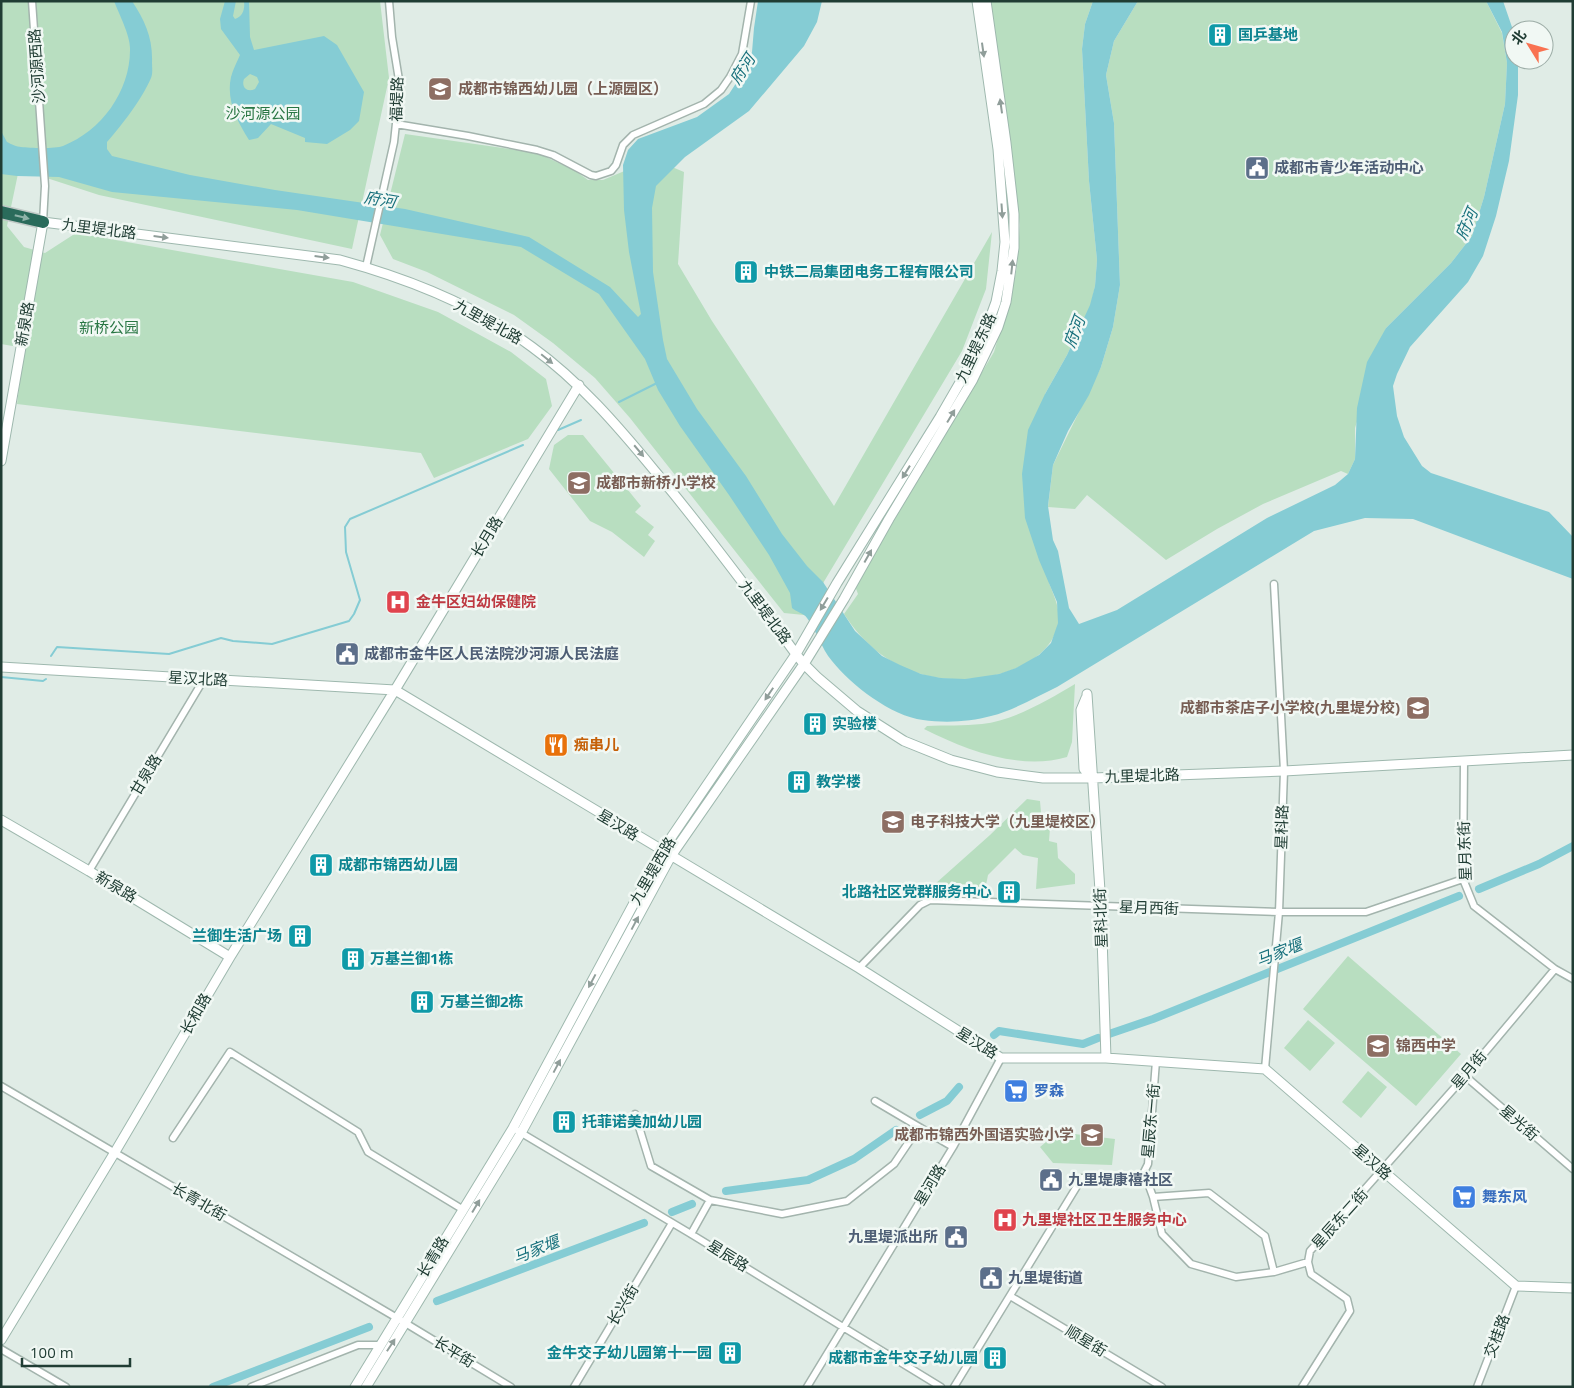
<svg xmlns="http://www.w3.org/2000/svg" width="1574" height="1388" font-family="'Open Sans','Noto Sans SC',sans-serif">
	<rect width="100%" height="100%" fill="#e0ece6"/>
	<path fill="#b8dec0" d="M1 1H380L389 78 352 249 99 195 19 169 7 226 24 247 45 253 76 233 353 282 438 312 511 352 546 379 552 406 528 439 434 478 421 453 17 404 24 348 1 344Z
		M990 1H1093L1085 24 1082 49 1089 181 1097 260 1095 286 1091 305 1067 355 1045 394 1049 583C1054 596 1061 610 1058 624 1047 676 963 687 921 674 887 664 863 643 844 614L858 594 855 586 994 352 1012 290 1017 267 1020 225Z
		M1138 1H1486L1502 33 1507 63 1505 104 1484 197 1472 236 1451 263 1386 328 1355 428V459L1348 474 1341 471 1263 504 1217 529 1166 560 1087 495 1075 509 1048 507 1053 465 1101 367 1113 327 1120 285 1114 123 1106 75 1114 41Z
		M405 134 537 153 574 170 588 180H603L653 159 684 172 678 264 712 321 834 506 992 232 986 289 962 351 804 615 784 613 630 418 595 378 553 343 514 315 427 272 393 259 380 235Z
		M568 435H583L641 506 635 512 654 527 648 535 655 541 644 557 612 532 590 521 549 469 554 445Z
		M1075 684 1072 742 1067 757C1020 771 966 750 924 729L927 726C945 725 964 726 982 724 1013 721 1048 700 1075 684Z
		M1027 799 1040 801 1042 824 1050 828 1049 841 1057 843 1058 858 1075 874V884L1036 889 1038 858 1023 855 1015 848 988 875 985 890 943 888 935 884 990 835Z
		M1348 956 1461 1054 1416 1106 1303 1009Z
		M1308 1020 1335 1043 1310 1071 1284 1048Z
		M1368 1071 1387 1087 1361 1118 1342 1102Z
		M1058 1132 1115 1139 1112 1165 1053 1163 1040 1147Z"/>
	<path fill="#85ccd4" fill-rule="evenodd" d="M114 1H132C145 21 153 38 152 63 152 67 153 73 151 78 142 99 122 125 107 142V149L112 156 190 175 275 190 405 209 529 237 610 287 638 317 641 314 629 252 624 210 623 165 628 150 638 139 697 117 729 94 744 71 752 52 754 28 758 1H822L817 22 804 46 749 111 685 157 656 186 652 208 653 272 663 340 667 359 697 409 746 476 782 534 807 566 823 582 855 631 882 656 900 665 921 674 941 678 965 679 999 674 1016 668 1039 655 1051 643 1058 623 1057 602 1039 560 1025 518 1022 474 1028 430 1045 394 1067 355 1090 305 1095 286 1097 260 1089 181 1082 49 1085 24 1093 1H1138L1114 41 1106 75 1114 123 1120 285 1113 327 1101 367 1089 395 1068 431 1053 465 1048 506 1053 540 1058 551 1069 608 1079 624 1117 610 1267 518 1335 485 1348 474 1355 459 1357 408 1367 362 1386 328 1451 263 1472 236 1484 197 1505 104 1507 63 1502 32 1486 1H1503L1513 30 1514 60H1518V95L1509 161 1496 216 1483 256 1468 282 1410 347 1397 374 1393 386 1397 416 1404 437 1422 466 1431 473 1549 512 1573 537V579L1413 519 1365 518 1314 531 1057 687C1036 697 1014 710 991 716 970 722 944 723 923 720 891 716 851 685 832 661 821 648 817 631 807 618 804 613 796 612 792 608L790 593 769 555 729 495 680 426 658 390 645 359 599 294 521 247 297 210 112 192 59 177 17 176 1 174V131L7 142C11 144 17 147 21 147 30 148 55 149 63 146 102 131 131 90 130 48 130 35 119 14 114 1Z
		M225 1H236L233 16 235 19C243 16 245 9 244 1H249L250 37 254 50 324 36 337 45 364 92 359 121 350 130 327 144 305 142V138L271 124 258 138 249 140C237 121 226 100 231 77 233 69 237 62 240 55L221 29 220 19ZM250 74 257 77 259 82 255 89C247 93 241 87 244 79Z"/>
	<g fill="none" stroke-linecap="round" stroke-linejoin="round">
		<path stroke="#85ccd4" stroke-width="2" d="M619 402 657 383
			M558 430 581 420
			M51 656 57 647 169 654 221 638 233 641 272 644 349 621 354 614 360 600 346 552 345 527 350 519 523 445
			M1 677 43 681 46 679"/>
		<path stroke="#85ccd4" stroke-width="8" d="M1479 889 1539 864 1573 846
			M1109 1034 1153 1019 1459 896
			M994 1035 999 1031 1083 1044 1098 1038
			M920 1115 947 1101 959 1087
			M726 1191 808 1180 854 1159 896 1130
			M672 1212 692 1204
			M437 1301 644 1223
			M213 1387 369 1327"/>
		<defs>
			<path id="street" d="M32 1 45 186 43 222
				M396 124 468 136 537 150 553 155 591 175 596 176 611 171 616 165 623 145 633 135 704 104 721 90 730 77 742 54 751 1
				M366 267 394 142 400 86 392 37 389 1
				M1464 761 1463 879 1474 906 1555 969 1573 979
				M89 871 204 679
				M859 968 920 905 930 900 1279 912H1366L1463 879
				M1265 1069 1279 912 1284 771 1274 584
				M1465 1076 1573 1169
				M1 1086 397 1318 511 1387
				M875 1101 953 1147
				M635 1114 651 1166 710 1200 782 1214 847 1201 894 1164 919 1127
				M513 1128 691 1234 941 1387
				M173 1138 230 1052 358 1132 368 1152 462 1209
				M1144 1172 1153 1197 1162 1234 1191 1264 1236 1277 1274 1272 1308 1262
				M1153 1197 1209 1193 1265 1236 1274 1272
				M691 1234 710 1200
				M1010 1296 1162 1387
				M1 1349 66 1387
				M251 1387 358 1345H381
				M574 1387 672 1223
				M807 1387 953 1147 1001 1058
				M954 1387 1082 1178 1138 1177 1144 1172 1148 1164 1156 1061
				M1302 1387 1350 1311 1347 1299 1311 1274 1308 1262 1310 1251 1465 1076 1555 969
				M1477 1387 1516 1286"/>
			<path id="secondary" d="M1 461 43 222 340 260C406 278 477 306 532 347 579 381 617 425 654 470 694 517 731 567 768 616 781 632 791 649 804 664L817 677 857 711 904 741 951 760 997 772 1043 778H1093L1284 771 1573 755
				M1 667 395 690 859 968 1001 1058H1106L1265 1069 1516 1286 1573 1288
				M1087 694 1101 906 1106 1058
				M1086 698 1081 710 1084 769 1093 778
				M1 820 89 871 230 957
				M1 1340 115 1152 230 957 395 690 579 385
				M355 1387 513 1128 662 851 796 654 837 583 940 417 966 372 984 335 996 302 1002 271 1005 242 998 149 977 1
				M366 1387 521 1133 671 856 804 664 844 599 889 519 972 381 986 352 998 327 1006 302 1014 248V214L1006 143 986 1"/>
			<path id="highway" d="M1 212 43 222"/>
		</defs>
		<use href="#street" stroke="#a3b4ad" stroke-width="9"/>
		<use href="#secondary" stroke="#9eb8ae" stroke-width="11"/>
		<use href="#highway" stroke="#c1c9c6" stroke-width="15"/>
		<use href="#street" stroke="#fff" stroke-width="6"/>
		<use href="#secondary" stroke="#fff" stroke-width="9"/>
		<use href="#highway" stroke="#2a6b5b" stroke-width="12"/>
	</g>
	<defs><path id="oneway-solid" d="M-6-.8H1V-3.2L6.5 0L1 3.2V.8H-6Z" transform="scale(1.25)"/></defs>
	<g fill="#909e9a">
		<use href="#oneway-solid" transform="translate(983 50) rotate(82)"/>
		<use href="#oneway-solid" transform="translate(1001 106) rotate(-98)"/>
		<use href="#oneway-solid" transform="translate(1002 211) rotate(86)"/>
		<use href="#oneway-solid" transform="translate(161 237) rotate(7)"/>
		<use href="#oneway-solid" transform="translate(322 257) rotate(7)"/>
		<use href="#oneway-solid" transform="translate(1012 267) rotate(-84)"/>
		<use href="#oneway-solid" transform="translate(547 359) rotate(39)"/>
		<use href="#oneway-solid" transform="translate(951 416) rotate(-59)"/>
		<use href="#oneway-solid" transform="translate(639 451) rotate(50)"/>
		<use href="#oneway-solid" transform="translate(906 472) rotate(122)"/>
		<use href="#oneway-solid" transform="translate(868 556) rotate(-61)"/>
		<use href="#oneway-solid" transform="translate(824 604) rotate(121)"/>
		<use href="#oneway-solid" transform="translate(769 694) rotate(124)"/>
		<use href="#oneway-solid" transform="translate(635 923) rotate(-62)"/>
		<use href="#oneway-solid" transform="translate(592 981) rotate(118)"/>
		<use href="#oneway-solid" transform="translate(557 1066) rotate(-62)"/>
		<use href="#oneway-solid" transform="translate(476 1206) rotate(-59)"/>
		<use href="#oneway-solid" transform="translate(391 1345) rotate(-57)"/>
	</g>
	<use fill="#8eb2a8" href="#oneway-solid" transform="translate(22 217) rotate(14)"/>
	<defs>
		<symbol id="building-square" viewBox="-11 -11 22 22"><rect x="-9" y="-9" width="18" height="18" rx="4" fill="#0f9aa8" stroke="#f1f8f4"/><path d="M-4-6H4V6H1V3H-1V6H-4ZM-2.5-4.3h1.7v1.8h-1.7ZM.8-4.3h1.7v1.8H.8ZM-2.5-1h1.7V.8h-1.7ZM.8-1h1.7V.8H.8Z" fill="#fff"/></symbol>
		<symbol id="school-square" viewBox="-11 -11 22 22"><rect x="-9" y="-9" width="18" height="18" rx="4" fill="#8d6e63" stroke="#f1f8f4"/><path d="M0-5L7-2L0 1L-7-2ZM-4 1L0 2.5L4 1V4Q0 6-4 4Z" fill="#fff"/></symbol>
		<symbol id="civic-square" viewBox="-11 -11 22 22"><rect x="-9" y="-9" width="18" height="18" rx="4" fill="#5c6f8a" stroke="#f1f8f4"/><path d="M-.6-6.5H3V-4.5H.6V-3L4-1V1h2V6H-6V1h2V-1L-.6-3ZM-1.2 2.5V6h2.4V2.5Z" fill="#fff"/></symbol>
		<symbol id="hospital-square" viewBox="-11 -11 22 22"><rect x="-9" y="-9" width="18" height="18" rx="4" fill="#e0444e" stroke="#f1f8f4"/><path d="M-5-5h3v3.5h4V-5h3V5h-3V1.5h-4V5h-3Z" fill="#fff"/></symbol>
		<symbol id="restaurant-square" viewBox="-11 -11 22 22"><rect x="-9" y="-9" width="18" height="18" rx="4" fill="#e8710a" stroke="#f1f8f4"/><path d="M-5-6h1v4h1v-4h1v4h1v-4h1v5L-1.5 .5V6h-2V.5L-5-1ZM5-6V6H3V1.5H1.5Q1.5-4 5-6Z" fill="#fff"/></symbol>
		<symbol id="university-square" viewBox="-11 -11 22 22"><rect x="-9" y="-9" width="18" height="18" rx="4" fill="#8d6e63" stroke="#f1f8f4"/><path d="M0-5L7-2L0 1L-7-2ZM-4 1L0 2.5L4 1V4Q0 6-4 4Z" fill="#fff"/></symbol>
		<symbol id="supermarket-square" viewBox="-11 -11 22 22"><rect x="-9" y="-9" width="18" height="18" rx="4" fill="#3f7fe0" stroke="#f1f8f4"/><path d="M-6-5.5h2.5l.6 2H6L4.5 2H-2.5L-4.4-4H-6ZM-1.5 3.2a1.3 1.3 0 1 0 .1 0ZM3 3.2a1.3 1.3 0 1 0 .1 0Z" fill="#fff"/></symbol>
	</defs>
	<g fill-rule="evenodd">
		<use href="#building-square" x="1206" y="21" width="28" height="28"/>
		<use href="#school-square" x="426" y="75" width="28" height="28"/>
		<use href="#civic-square" x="1243" y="154" width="28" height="28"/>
		<use href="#building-square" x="732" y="258" width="28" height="28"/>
		<use href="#school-square" x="565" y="469" width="28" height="28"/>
		<use href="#hospital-square" x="384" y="588" width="28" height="28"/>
		<use href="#civic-square" x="333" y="640" width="28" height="28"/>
		<use href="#school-square" x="1404" y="694" width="28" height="28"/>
		<use href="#building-square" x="801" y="710" width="28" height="28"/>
		<use href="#restaurant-square" x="542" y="731" width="28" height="28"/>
		<use href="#building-square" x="785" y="768" width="28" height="28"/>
		<use href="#university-square" x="879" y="808" width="28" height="28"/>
		<use href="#building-square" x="307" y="851" width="28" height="28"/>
		<use href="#building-square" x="995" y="878" width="28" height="28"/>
		<use href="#building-square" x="286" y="922" width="28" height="28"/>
		<use href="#building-square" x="339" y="945" width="28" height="28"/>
		<use href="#building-square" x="408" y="988" width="28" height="28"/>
		<use href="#school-square" x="1364" y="1032" width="28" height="28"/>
		<use href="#supermarket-square" x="1002" y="1077" width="28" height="28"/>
		<use href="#building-square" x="550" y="1108" width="28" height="28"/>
		<use href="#school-square" x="1078" y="1121" width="28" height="28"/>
		<use href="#civic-square" x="1037" y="1166" width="28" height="28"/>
		<use href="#supermarket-square" x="1450" y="1183" width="28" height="28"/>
		<use href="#hospital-square" x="991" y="1206" width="28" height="28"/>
		<use href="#civic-square" x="942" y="1223" width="28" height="28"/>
		<use href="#civic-square" x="977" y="1264" width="28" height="28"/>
		<use href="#building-square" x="716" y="1339" width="28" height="28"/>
		<use href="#building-square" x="981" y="1344" width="28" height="28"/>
	</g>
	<g text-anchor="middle" stroke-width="5" stroke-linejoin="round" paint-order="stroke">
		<g font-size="15" font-weight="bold" fill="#0d838f" stroke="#f1f8f4" text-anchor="start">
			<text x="1238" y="40">国乒基地</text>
			<text x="764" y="277">中铁二局集团电务工程有限公司</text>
			<text x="832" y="729">实验楼</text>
			<text x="816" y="787">教学楼</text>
			<text x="338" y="870">成都市锦西幼儿园</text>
			<text x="992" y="897" text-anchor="end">北路社区党群服务中心</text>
			<text x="282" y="941" text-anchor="end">兰御生活广场</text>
			<text x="370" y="964">万基兰御1栋</text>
			<text x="440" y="1007">万基兰御2栋</text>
			<text x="582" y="1127">托菲诺美加幼儿园</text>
			<text x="712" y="1358" text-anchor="end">金牛交子幼儿园第十一园</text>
			<text x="978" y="1363" text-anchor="end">成都市金牛交子幼儿园</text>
		</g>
		<g font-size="15" fill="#203d34" stroke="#f1f8f4">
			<text transform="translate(37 66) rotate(-94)" y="5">沙河源西路</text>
			<text transform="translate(397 99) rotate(-88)" y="5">福堤路</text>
			<text transform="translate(99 229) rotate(7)" y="5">九里堤北路</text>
			<text transform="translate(488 322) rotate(29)" y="5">九里堤北路</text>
			<text transform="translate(25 324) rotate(-80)" y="5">新泉路</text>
			<text transform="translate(976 348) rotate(-65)" y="5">九里堤东路</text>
			<text transform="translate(487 537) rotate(-59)" y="5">长月路</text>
			<text transform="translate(765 612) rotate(53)" y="5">九里堤北路</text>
			<text transform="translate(198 679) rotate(3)" y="5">星汉北路</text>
			<text transform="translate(146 775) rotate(-59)" y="5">甘泉路</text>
			<text transform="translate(1142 776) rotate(-2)" y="5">九里堤北路</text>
			<text transform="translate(618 825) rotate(31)" y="5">星汉路</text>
			<text transform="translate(1282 827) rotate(-88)" y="5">星科路</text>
			<text transform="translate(1465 851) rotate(-92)" y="5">星月东街</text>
			<text transform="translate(653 871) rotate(-60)" y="5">九里堤西路</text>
			<text transform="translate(116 887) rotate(31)" y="5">新泉路</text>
			<text transform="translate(1149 908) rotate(2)" y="5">星月西街</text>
			<text transform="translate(1101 918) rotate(-92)" y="5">星科北街</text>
			<text transform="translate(196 1014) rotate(-60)" y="5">长和路</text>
			<text transform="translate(977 1043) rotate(32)" y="5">星汉路</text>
			<text transform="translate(1469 1070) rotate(-50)" y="5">星月街</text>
			<text transform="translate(1151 1121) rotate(-85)" y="5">星辰东一街</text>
			<text transform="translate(1519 1123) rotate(41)" y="5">星光街</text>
			<text transform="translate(1372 1162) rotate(41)" y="5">星汉路</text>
			<text transform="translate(930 1185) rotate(-59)" y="5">星河路</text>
			<text transform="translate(199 1202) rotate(30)" y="5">长青北街</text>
			<text transform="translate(1340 1219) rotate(-48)" y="5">星辰东二街</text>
			<text transform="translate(728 1256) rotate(32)" y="5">星辰路</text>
			<text transform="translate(433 1257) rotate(-59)" y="5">长青路</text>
			<text transform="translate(623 1305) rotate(-59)" y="5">长兴街</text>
			<text transform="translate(1497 1336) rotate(-69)" y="5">交桂路</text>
			<text transform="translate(1086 1341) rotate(31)" y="5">顺星街</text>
			<text transform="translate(454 1352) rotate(31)" y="5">长平街</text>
		</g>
		<g font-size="15" font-weight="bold" fill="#785e54" stroke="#f1f8f4" text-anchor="start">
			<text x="458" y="94">成都市锦西幼儿园（上源园区）</text>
			<text x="596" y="488">成都市新桥小学校</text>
			<text x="1400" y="713" text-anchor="end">成都市茶店子小学校(九里堤分校)</text>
			<text x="910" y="827">电子科技大学（九里堤校区）</text>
			<text x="1396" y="1051">锦西中学</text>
			<text x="1074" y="1140" text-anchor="end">成都市锦西外国语实验小学</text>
		</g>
		<g font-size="15" fill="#287643" stroke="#f1f8f4">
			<text x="263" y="119">沙河源公园</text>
			<text x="109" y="333">新桥公园</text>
		</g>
		<g font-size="15" font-weight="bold" fill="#4e5e75" stroke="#f1f8f4" text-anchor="start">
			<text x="1274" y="173">成都市青少年活动中心</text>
			<text x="364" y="659">成都市金牛区人民法院沙河源人民法庭</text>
			<text x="1068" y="1185">九里堤康禧社区</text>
			<text x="938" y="1242" text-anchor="end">九里堤派出所</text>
			<text x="1008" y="1283">九里堤街道</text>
		</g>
		<g font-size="15" font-weight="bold" fill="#be3a42" stroke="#f1f8f4" text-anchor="start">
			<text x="416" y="607">金牛区妇幼保健院</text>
			<text x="1022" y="1225">九里堤社区卫生服务中心</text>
		</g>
		<g font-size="15" font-weight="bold" fill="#c56008" stroke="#f1f8f4" text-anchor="start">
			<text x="574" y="750">痴串儿</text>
		</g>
		<g font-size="15" font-weight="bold" fill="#366cbe" stroke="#f1f8f4" text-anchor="start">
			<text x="1034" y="1096">罗森</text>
			<text x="1482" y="1202">舞东风</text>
		</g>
		<g font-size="16" font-style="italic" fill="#17707c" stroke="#f1f8f4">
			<text transform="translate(742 69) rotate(-57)" y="6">府河</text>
			<text transform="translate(380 199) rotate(10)" y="6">府河</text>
			<text transform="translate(1466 224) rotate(-66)" y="6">府河</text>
			<text transform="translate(1074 332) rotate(-69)" y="6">府河</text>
			<text transform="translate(1279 952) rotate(-21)" y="6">马家堰</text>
			<text transform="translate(536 1249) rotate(-21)" y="6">马家堰</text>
		</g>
	</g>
	<rect width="1574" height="1388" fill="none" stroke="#203d34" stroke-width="5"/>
	<g transform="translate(1529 45) rotate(307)"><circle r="24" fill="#f1f8f4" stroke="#9dada7"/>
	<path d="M0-4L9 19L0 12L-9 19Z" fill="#f97251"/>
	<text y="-8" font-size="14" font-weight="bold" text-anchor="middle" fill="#203d34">北</text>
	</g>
	<path d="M22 1358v8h108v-8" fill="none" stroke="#203d34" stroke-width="2.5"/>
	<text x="30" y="1358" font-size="15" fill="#203d34" stroke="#f1f8f4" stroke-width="4" paint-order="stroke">100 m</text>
</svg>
